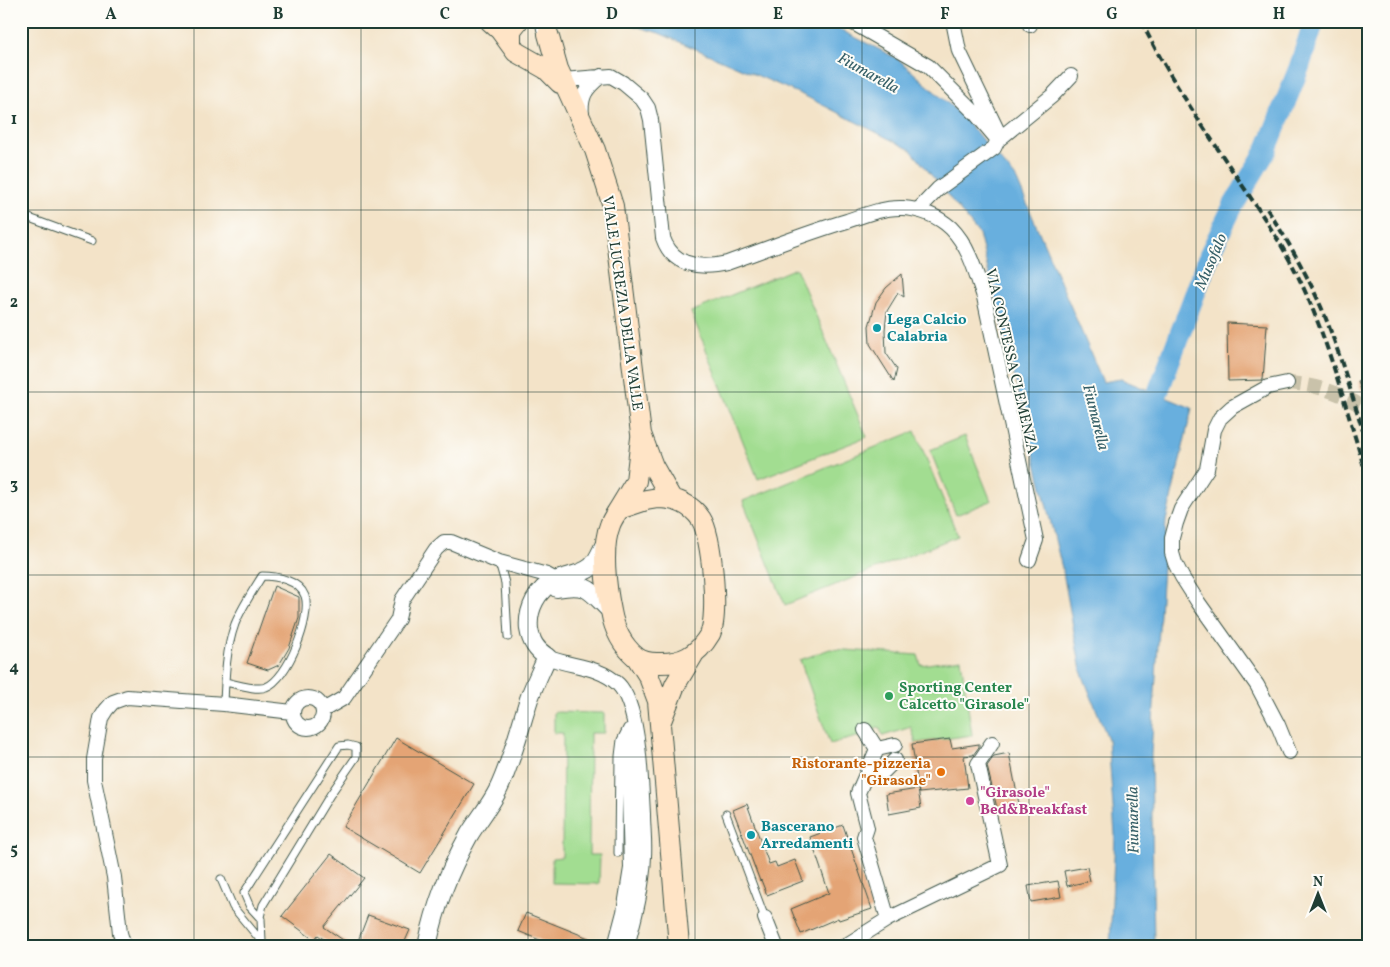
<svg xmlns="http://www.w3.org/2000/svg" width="1390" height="967" font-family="Vollkorn,serif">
	<rect width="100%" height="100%" fill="#fdfcf7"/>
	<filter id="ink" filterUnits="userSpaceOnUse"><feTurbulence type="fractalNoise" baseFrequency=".02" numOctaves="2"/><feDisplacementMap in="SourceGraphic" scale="10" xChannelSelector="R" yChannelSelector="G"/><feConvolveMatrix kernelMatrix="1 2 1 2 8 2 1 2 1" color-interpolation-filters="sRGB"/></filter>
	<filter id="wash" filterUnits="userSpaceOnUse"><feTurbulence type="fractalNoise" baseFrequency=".0096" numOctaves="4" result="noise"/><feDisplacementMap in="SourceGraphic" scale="20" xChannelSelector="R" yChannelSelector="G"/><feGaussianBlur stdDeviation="1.12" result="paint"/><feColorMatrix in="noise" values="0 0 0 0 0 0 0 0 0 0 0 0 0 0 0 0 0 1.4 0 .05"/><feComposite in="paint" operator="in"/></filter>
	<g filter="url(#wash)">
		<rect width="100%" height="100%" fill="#f3e3c8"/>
		<path fill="#a2dd91" stroke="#608d62" d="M796 268 867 437 758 479 691 312Z
			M915 431 958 536 785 605 743 501Z
			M965 436 991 501 956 515 930 450Z
			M830 649 918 655 921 665 961 659 972 735 916 743 911 727 883 736 879 727 868 734 830 744 800 660Z
			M554 712 604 713V733H590L589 855H600L599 884 552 883V858L562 857 563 733H554Z"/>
		<path fill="#67afde" stroke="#437689" d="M618 21H823L898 59 960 114 1016 178 1103 382 1121 379 1192 408 1166 521 1151 754 1154 946H1110L1115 835 1108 739 1081 671 1063 572 979 234 911 150 807 97 659 33Z"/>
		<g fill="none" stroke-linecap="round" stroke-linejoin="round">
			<path stroke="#67afde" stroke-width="21" d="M1144 420 1158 392 1211 251 1233 206 1266 151 1299 68 1314 21"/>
		</g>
		<g id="blocks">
			<path fill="#e4a475" d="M902 274 904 297 898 293 887 311 885 330 886 353 897 369 894 382 870 344 869 326 876 302 886 288Z
				M1227 323 1267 325 1263 380 1228 381Z
				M1369 378V408H1368L1358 382Z
				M274 586 299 597V618L289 648 279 665 268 670 247 663Z
				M396 738 474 784 420 873 343 827Z
				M950 739 952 748 979 744V747L973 755 964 756 968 788 919 793 912 744Z
				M1009 753 1019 804 997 808 987 766 994 756Z
				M918 789 921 808 889 814 886 794Z
				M747 804 769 864 775 862 777 867 795 860 803 881 767 895 761 880 760 881 733 810Z
				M843 825 872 909 839 920 838 918 801 934 791 909 829 893 810 837Z
				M331 854 364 878 324 927 352 946H333L318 935 314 940 282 916Z
				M1087 867 1090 881 1067 886 1064 871Z
				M1058 881 1061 897 1031 902 1028 886Z
				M526 913 606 945V946H554L518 931Z
				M368 915 410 930 403 946H356Z"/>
		</g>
	</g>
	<g filter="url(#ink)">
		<use href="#blocks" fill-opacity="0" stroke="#3f564a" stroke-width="1"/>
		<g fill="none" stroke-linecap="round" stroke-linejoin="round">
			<path stroke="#c9c2aa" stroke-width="14" stroke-dasharray="14 7" stroke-linecap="butt" d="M1287 383C1315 384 1347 394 1369 412"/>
			<defs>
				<path id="service" d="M21 215 92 241
					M499 562 505 583 508 637
					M224 704C225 677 226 649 235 624 242 607 252 592 262 576 276 576 299 580 305 596 312 617 288 679 266 687 257 691 236 684 225 682
					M726 814 765 918
					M618 853 619 756 621 740 627 728
					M221 879 233 907 262 942
					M261 919 250 907 244 893 339 746 348 745 356 747V757L330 795 263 905 260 917 261 919 262 942 263 946"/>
				<path id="minor" d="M850 21 928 66 976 114 998 140
					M953 21 959 51 998 132
					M1028 21 1030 25
					M563 80 611 76 623 83 642 99 648 108 651 120 663 238C673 267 701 269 727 263 767 249 806 233 847 221 864 215 884 207 903 208 920 209 938 216 951 228 969 246 976 273 984 297L1036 540 1029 560
					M582 117C580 96 585 89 601 76
					M918 210 938 189 994 148 998 140 1052 96 1071 76
					M1287 383 1268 387 1232 407 1220 418 1214 430 1207 469 1181 509 1176 523 1172 538V553L1175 563 1182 577 1198 602 1257 685 1278 725 1289 752
					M547 657C570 667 598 665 618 684 640 706 641 783 643 814 643 827 645 842 644 856 643 886 635 916 627 946
					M293 713a15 15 0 1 1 30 0a15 15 0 1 1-30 0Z
					M323 710 344 698 398 619 402 600 436 549 444 542H451L499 562 547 575 556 580
					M865 730 877 749
					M877 749 858 793 867 828 864 837 888 919
					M877 749 895 745
					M866 775 883 772 895 760
					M765 918 776 946
					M124 946 120 933 114 877 94 780V759L101 718 106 710 113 702 127 697 224 704 292 712
					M615 946 624 912 631 868 628 756 631 730
					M845 946 888 919 1000 865 978 764 992 743"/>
				<path id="tertiary" d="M545 21 546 29
					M557 588C589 582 590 591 611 611
					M427 946C436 904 448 873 469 835 478 820 490 806 498 790 512 761 519 730 529 699 534 685 541 671 547 657 536 650 531 642 529 629 527 610 537 589 555 581 567 576 581 575 591 567 598 561 601 551 605 544"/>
				<path id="secondary" d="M490 21 500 30 516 52 546 69 560 83
					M548 34 558 69 595 150 613 206 641 434 653 466 671 498
					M511 44V30L518 21
					M658 498C675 498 691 504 701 519 712 536 719 616 710 634 697 656 682 664 657 663 650 663 642 662 636 657 622 645 614 629 611 611 606 587 601 548 610 525 612 519 616 514 619 509L646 500Z
					M619 509 636 481 641 438
					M637 658 649 677 658 701 679 946
					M661 721 675 685 693 655"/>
			</defs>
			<use href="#service" stroke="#3f564a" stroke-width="9"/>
			<use href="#minor" stroke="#3f564a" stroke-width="16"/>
			<use href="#tertiary" stroke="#3f564a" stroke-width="20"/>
			<use href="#secondary" stroke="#3f564a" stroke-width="22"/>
			<use href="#service" stroke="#fff" stroke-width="7"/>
			<use href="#minor" stroke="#fff" stroke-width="14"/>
			<use href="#tertiary" stroke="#fff" stroke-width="18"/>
			<use href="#secondary" stroke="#ffe4c6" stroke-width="20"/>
			<path stroke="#1f3d34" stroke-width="4" stroke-dasharray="8 4" stroke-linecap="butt" d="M1141 21C1168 76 1202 125 1236 176 1257 207 1279 239 1296 272 1329 339 1347 413 1369 483
				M1267 209C1288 241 1307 274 1322 309 1341 355 1354 403 1369 450"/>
		</g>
	</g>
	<path fill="none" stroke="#1f3d34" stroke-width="1" stroke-opacity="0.55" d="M194 21V946M361 21V946M528 21V946M695 21V946M862 21V946M1029 21V946M1196 21V946M21 210H1369M21 392H1369M21 575H1369M21 757H1369"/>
	<g fill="#0f9aa8" stroke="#fdfcf7" stroke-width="2">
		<circle cx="877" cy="328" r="5"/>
		<circle cx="751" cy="835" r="5"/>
	</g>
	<circle fill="#2e9e5b" stroke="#fdfcf7" stroke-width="2" cx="889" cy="696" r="5"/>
	<circle fill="#e8710a" stroke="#fdfcf7" stroke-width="2" cx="941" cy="772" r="5"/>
	<circle fill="#d1479c" stroke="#fdfcf7" stroke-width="2" cx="970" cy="801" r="5"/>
	<g text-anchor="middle" stroke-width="4" stroke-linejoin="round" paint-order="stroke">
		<g font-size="15" fill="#1f3d34" stroke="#fdfcf7">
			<text transform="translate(623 303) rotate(82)" y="5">VIALE LUCREZIA DELLA VALLE</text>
			<text transform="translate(1012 361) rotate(77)" y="5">VIA CONTESSA CLEMENZA</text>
		</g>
		<g font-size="15" font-weight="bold" fill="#0d838f" stroke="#fdfcf7" text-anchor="start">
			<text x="887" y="324">Lega Calcio<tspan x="887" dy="17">Calabria</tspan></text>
			<text x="761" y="831">Bascerano<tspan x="761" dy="17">Arredamenti</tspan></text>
		</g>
		<g font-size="15" font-weight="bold" fill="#27864d" stroke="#fdfcf7" text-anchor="start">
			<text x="899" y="692">Sporting Center<tspan x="899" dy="17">Calcetto "Girasole"</tspan></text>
		</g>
		<g font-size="15" font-weight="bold" fill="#c56008" stroke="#fdfcf7" text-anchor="end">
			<text x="931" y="768">Ristorante-pizzeria<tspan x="931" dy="17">"Girasole"</tspan></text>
		</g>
		<g font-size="15" font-weight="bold" fill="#b23c85" stroke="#fdfcf7" text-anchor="start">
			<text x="980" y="797">"Girasole"<tspan x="980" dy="17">Bed&amp;Breakfast</tspan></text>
		</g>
		<g font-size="16" font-style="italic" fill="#355f67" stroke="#fdfcf7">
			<text transform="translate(869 72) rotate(29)" y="6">Fiumarella</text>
			<text transform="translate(1210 261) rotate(-67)" y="6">Musofalo</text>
			<text transform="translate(1097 417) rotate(76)" y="6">Fiumarella</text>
			<text transform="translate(1132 820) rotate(-91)" y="6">Fiumarella</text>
		</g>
	</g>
	<rect width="1390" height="967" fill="none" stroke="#fdfcf7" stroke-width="55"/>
	<g transform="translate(1318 894)" stroke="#fdfcf7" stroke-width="4" paint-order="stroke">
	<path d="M0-4L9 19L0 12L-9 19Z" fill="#1f3d34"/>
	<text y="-8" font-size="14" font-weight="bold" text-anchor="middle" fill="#1f3d34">N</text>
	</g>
	<rect x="28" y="28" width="1334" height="912" fill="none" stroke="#1f3d34" stroke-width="2"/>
	<g font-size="16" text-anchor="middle" font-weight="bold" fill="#1f3d34">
		<text x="111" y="19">A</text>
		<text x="278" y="19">B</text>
		<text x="445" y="19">C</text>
		<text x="612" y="19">D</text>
		<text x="778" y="19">E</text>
		<text x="945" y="19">F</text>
		<text x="1112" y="19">G</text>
		<text x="1279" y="19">H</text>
		<text x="14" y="124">1</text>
		<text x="14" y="307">2</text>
		<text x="14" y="489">3</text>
		<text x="14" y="672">4</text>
		<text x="14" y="854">5</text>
	</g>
</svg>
